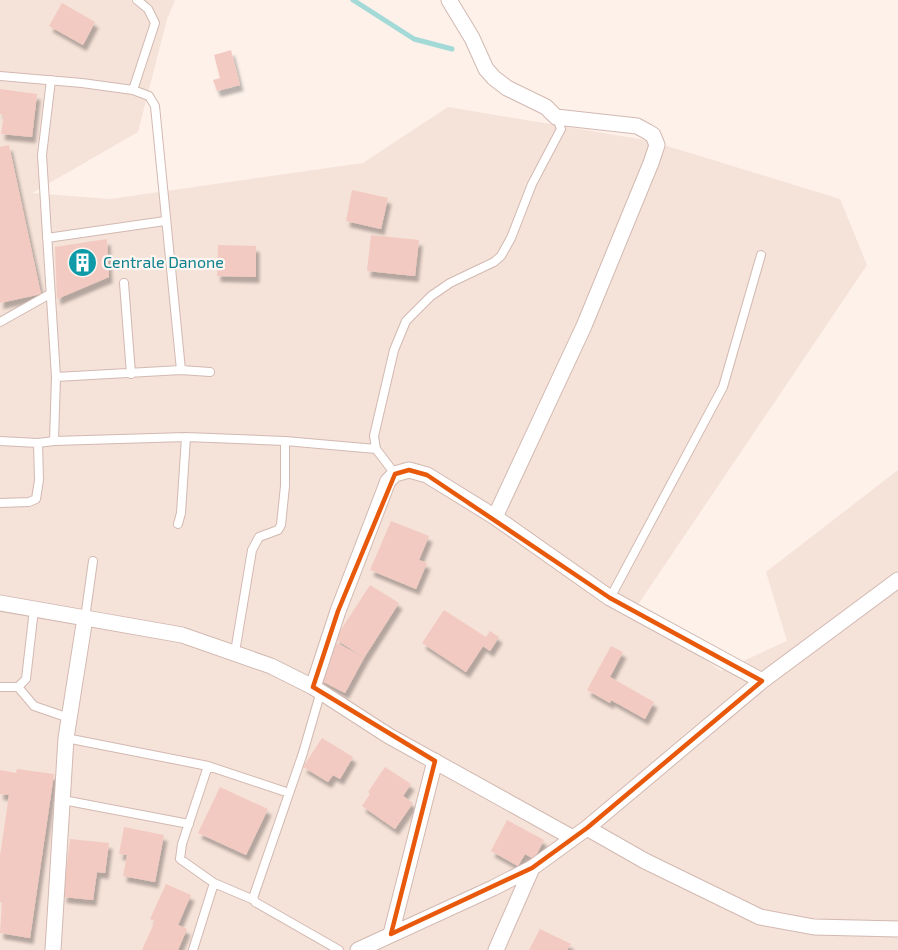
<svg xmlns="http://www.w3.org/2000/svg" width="898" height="950" font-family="'Exo 2',sans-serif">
	<defs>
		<filter id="shadow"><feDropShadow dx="3.5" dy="6" stdDeviation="1.5" flood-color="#0004"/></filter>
	</defs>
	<rect width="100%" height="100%" fill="#fdf1ea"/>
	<path fill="#f5e2d8" d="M0 0H175L167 19 138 132 32 193 110 199 363 163 448 107 651 141 840 199 867 265 635 609 721 671 787 641 766 572 898 470V950H0Z"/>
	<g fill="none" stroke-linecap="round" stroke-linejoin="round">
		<path stroke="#a3d9d7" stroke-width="5" d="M353 0 414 39 452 49"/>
	</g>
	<path fill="#f3cac1" filter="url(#shadow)" d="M62 3 95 22 83 45 49 26Z
		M231 50 240 85 217 91 213 80 220 78 214 55Z
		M0 89 37 94 32 137 1 134 4 115 0 114Z
		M9 145 41 294 0 303V147Z
		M352 190 388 198 381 229 346 221Z
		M371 235 419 240 415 276 367 271Z
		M107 239 109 277 57 299 55 247Z
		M218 245 256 246V277L217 276Z
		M391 521 429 536 419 560 427 563 416 589 370 570Z
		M370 585 399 603 364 658 345 693 318 679 337 643 363 657 335 639Z
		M444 610 486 637 490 631 499 637 490 651 483 646 466 672 422 643Z
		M611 646 623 652 610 677 654 702 645 719 611 700 610 703 587 690Z
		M322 738 353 757 340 779 333 775 328 782 303 767Z
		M385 767 411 784 403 796 413 803 395 829 362 806 370 794 368 792Z
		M17 769 54 774 30 938 0 933 2 903 0 902V856L9 795 0 794V770L16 773Z
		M220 787 268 809 246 855 198 833Z
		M507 820 544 840 534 859 525 854 518 866 491 851Z
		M124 827 164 835 155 882 123 876 127 855 119 854Z
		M70 839 109 843 105 873 97 872 93 900 63 897Z
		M166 884 191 895 178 925 187 929 178 950H142L155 921 150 919Z
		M540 929 571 944 567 950H529Z"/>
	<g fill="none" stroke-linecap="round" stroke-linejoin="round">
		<defs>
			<path id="lane" d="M0 76 82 83 133 90 149 96 155 106 181 370
				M51 80 42 155 56 377 54 441
				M133 90 155 23 148 9 137 0
				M47 238 165 221
				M124 283 131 374
				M0 322 50 294
				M56 377 181 370 210 372
				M0 441 38 443 54 441 186 437 285 441 376 449
				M395 474 376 449 374 436 394 350 406 321 431 296 450 283 494 262 501 256 511 238 532 184 561 129 557 118
				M0 503 29 502 36 499 39 480 38 443
				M178 524 181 513 186 437
				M610 598 723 387 761 255
				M85 618 93 561
				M235 652 252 550 259 537 278 530 281 525 285 486V441
				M0 687H18L26 679 34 609
				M18 687 34 706 69 718
				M321 691 303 753 253 898 255 902 339 950
				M66 738 208 766 289 793
				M208 766 182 844 180 859 214 883 254 900
				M63 800 189 824
				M193 950 214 883"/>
			<path id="street" d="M449 0 472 38 486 69 494 78 507 88 546 107 556 117 637 126 648 132 653 135 657 145 651 163 584 326 495 517
				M0 603 182 635 271 666 313 687 389 736 573 838
				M313 687 338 611 388 481 395 474 409 470 427 475 495 517 610 598 762 681
				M587 828 645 861 760 917 814 927 898 929
				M391 934 435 761
				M53 950 66 738 85 618
				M358 950 493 888 532 868 587 828 762 681 898 580
				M496 950 532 868"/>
		</defs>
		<use href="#lane" stroke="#d2b9b1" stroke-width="10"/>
		<use href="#street" stroke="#d2b9b1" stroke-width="17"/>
		<use href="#lane" stroke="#fff" stroke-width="8"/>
		<use href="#street" stroke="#fff" stroke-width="15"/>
	</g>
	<path fill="none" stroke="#e8590c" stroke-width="4.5" stroke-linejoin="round" d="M409 470 427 475 610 598 762 681 587 828 532 868 391 934 435 761 313 687 338 611 395 474Z"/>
	<defs>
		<symbol id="building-disc" viewBox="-11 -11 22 22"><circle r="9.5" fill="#0f9aa8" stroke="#fff6f1"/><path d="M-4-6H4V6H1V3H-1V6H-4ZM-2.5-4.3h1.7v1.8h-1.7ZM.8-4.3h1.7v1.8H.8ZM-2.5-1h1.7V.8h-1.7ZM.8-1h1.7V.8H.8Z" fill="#fff"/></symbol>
	</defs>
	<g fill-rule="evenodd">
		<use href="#building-disc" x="66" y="246" width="33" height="33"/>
	</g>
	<g text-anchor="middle" stroke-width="4.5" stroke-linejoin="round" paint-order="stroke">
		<g font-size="16" fill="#0d838f" stroke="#fff6f1" text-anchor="start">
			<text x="103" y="268">Centrale Danone</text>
		</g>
	</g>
</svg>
